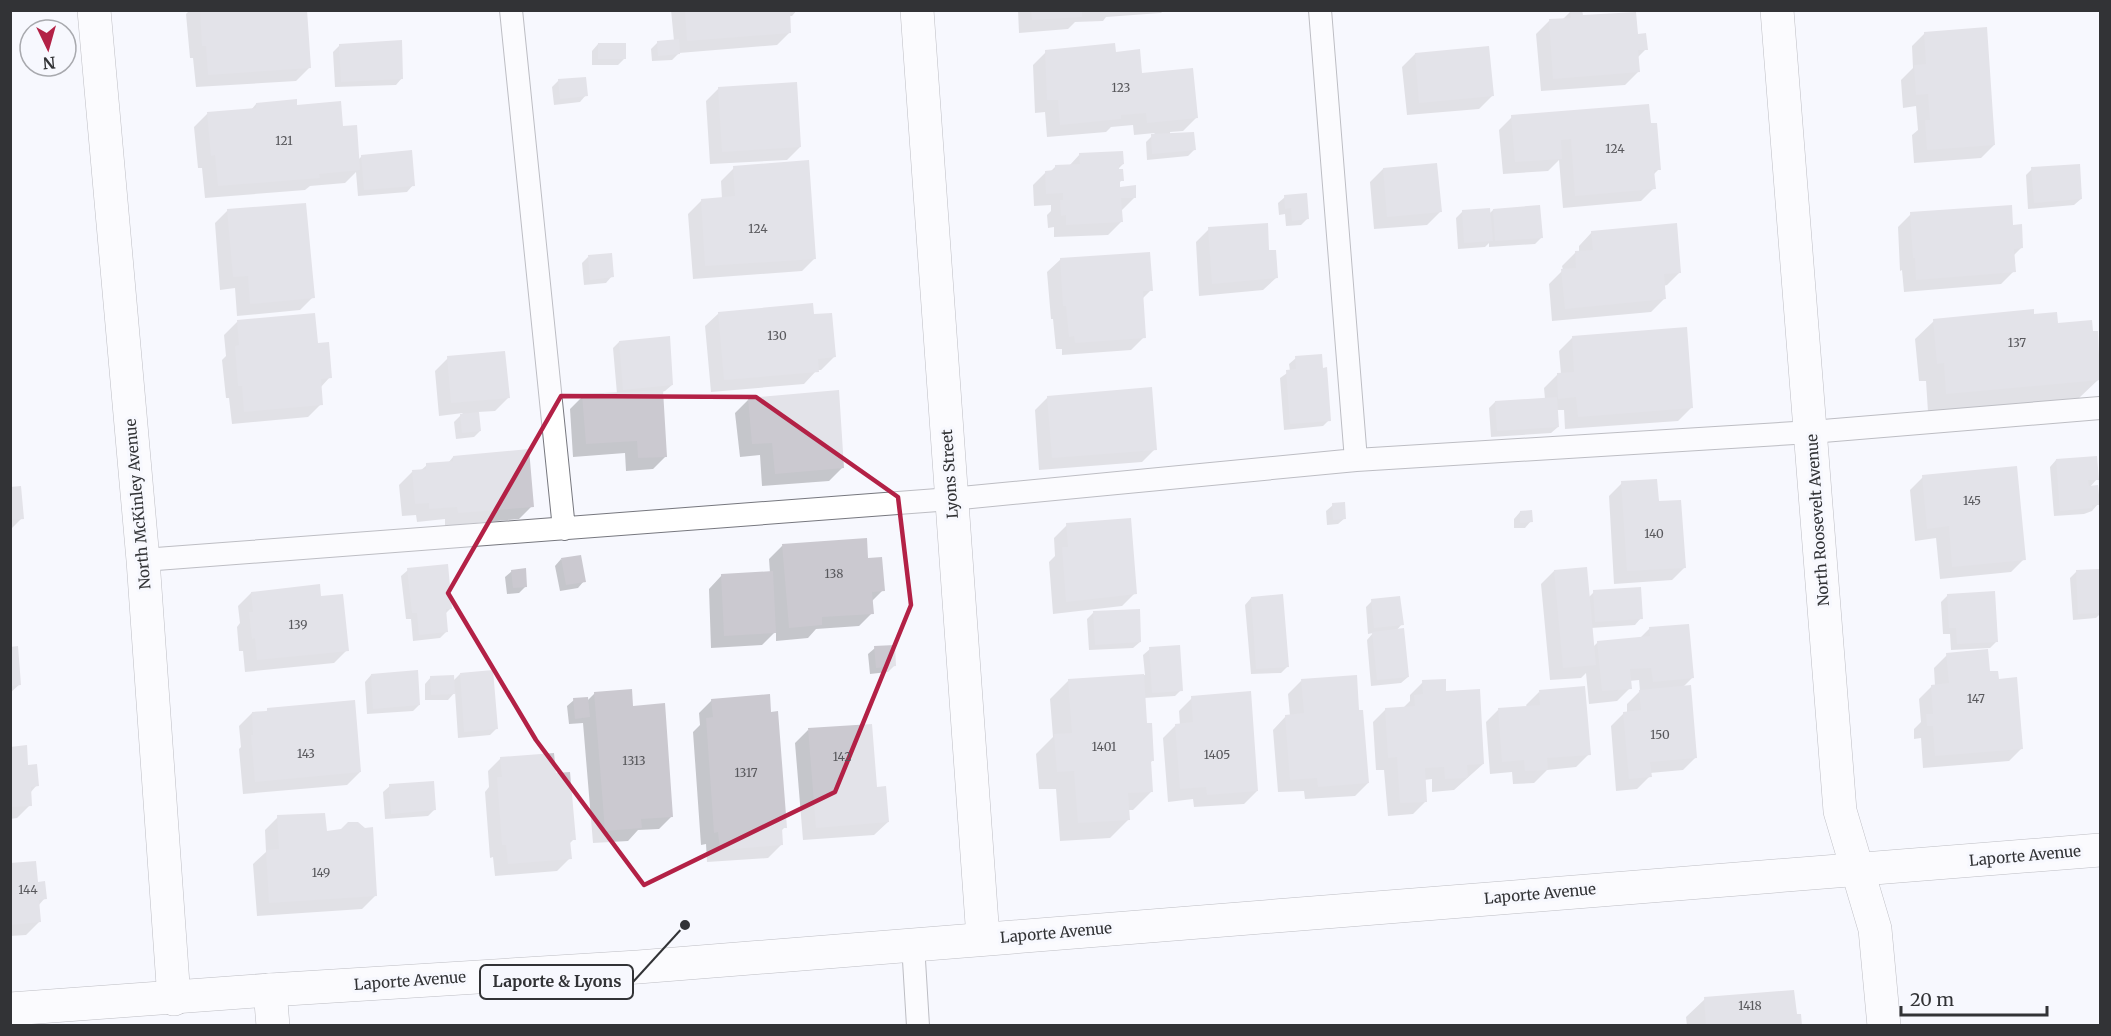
<svg xmlns="http://www.w3.org/2000/svg" width="2111" height="1036" font-family="Merriweather,serif">
	<rect width="100%" height="100%" fill="#f7f8fe"/>
	<path fill="#0003" d="M190 10H305L309 68 296 81 196 87 193 58H190L186 14Z
		M671 10H797L792 16H789L790 32 777 45 679 53 672 60 652 61 651 49 658 42 674 41Z
		M1018 10H1164L1161 13 1106 17 1103 21 1075 22 1068 29 1019 33Z
		M1571 11 1581 17 1636 36 1646 49 1637 58 1638 72 1625 85 1541 91 1536 34 1549 21 1562 20Z
		M1925 33 1994 145 1981 158 1914 163 1912 135 1918 130 1916 106 1903 108 1901 80 1913 68 1912 46Z
		M598 44 624 59 618 65H592V51Z
		M340 45 402 78 396 85 335 87 333 52Z
		M1046 52 1114 54 1196 118 1183 131 1170 132V135L1194 150 1188 156 1147 160 1146 142 1155 133 1134 135 1133 125 1111 127 1106 132 1047 137 1045 112 1035 113 1033 65Z
		M1415 54 1492 96 1479 109 1407 115 1402 67Z
		M559 80 586 95 580 102 554 105 552 87Z
		M719 88 800 147 787 160 710 164 706 101Z
		M256 104 296 107 358 160 362 156 413 185 407 192 358 196 356 172 345 183 310 186 305 190 205 198 202 168H198L194 127 207 114 251 110Z
		M1512 117 1659 169 1653 175 1654 188 1641 201 1563 208 1559 160 1548 171 1503 174 1499 130Z
		M1080 154 1123 164 1116 171 1122 180 1118 184 1119 188 1135 197 1122 210 1121 222 1108 235 1054 237V227L1048 228 1047 215 1051 211V205L1034 206 1033 185 1046 172H1050L1056 166H1069Z
		M734 168 815 258 802 271 693 279 688 214 701 201 722 199 721 181Z
		M1383 169 1440 212 1427 225 1374 229 1370 182Z
		M2032 169 2081 199 2074 205 2028 209 2026 175Z
		M1285 197 1307 219 1301 225 1286 226 1285 214 1279 215 1278 203Z
		M228 210 313 297 300 310 237 316 235 288 220 290 215 223Z
		M1493 210 1542 237 1535 244 1489 247V243L1485 247 1458 249 1456 218 1463 211 1489 214Z
		M1911 214 2012 227 2022 247 2013 256 2014 271 2001 284 1904 292 1902 270 1900 271 1898 227Z
		M1209 229 1277 277 1263 290 1199 296 1196 242Z
		M1592 232 1680 272 1667 285 1663 286 1664 299 1651 312 1552 321 1549 284 1563 270 1562 266 1575 253 1579 252V246Z
		M588 257 612 276 606 283 584 285 582 263Z
		M1061 259 1151 290 1142 299 1144 337 1131 350 1062 355V349H1056L1053 319H1051L1047 272Z
		M719 313 813 316 834 357 821 370H817L804 384 711 392 705 326Z
		M2033 316 2057 324 2098 380 2079 398 1928 412 1926 381H1919L1915 339 1934 321Z
		M237 322 317 345 330 377 320 388 321 404 308 417 232 424 229 398H226L222 360 226 356 224 335Z
		M1572 338 1691 408 1678 421 1565 429 1564 410H1556L1558 427 1551 433 1491 437 1489 408 1495 402 1545 399 1544 388 1557 375 1561 374 1559 351Z
		M619 342 672 385 665 391 662 392 666 456 653 469 626 471 625 453 573 457 570 409 583 396 617 394 613 348Z
		M448 358 508 398 495 411 478 412 480 431 474 437 456 439 454 422 463 413 439 416 435 371Z
		M1296 358 1329 420 1323 426 1284 430 1280 378 1290 371 1289 364Z
		M1048 397 1155 449 1142 462 1039 470 1035 410Z
		M748 400 842 468 829 481 762 486 760 455 740 457 735 413Z
		M453 457 532 506 519 519 445 526V519L417 522 416 515 402 516 399 485 412 472 420 471 427 465 448 463Z
		M2056 460 2097 479 2089 488 2098 504 2092 511 2084 514 2054 516 2050 467Z
		M1923 477 2024 559 2011 572 1940 579 1936 538 1915 541 1910 490Z
		M1622 483 1657 503 1685 567 1672 580 1614 584 1609 496Z
		M10 489 22 518 10 530Z
		M1333 505 1345 518 1338 524 1327 525 1326 511Z
		M1520 512 1531 521 1525 528H1514V519Z
		M1067 525 1135 593 1122 606 1053 614 1049 562 1055 556 1054 538Z
		M782 546 867 559 883 590 871 602 872 613 859 626 816 629 808 638 776 641V631L762 645 711 648 709 589 722 575 770 573 769 559Z
		M561 559 584 581 578 588 560 591 555 566Z
		M408 570 451 608 445 614 447 631 440 638 413 641 411 619H406L401 576Z
		M2100 570V614L2096 618 2073 620 2070 578 2076 572Z
		M512 571 526 586 519 593 507 594 505 577Z
		M1554 571 1588 598 1594 592 1641 618 1635 625 1591 628 1593 647 1598 642 1640 638 1650 628 1692 678 1683 687 1696 757 1683 770 1650 773V776L1637 789 1616 791 1611 726 1624 713H1627V704L1640 691 1639 680 1629 681 1630 688 1617 701 1589 704 1586 673 1581 678 1550 680 1541 584Z
		M251 593 320 598 347 650 334 663 245 672 243 651H239L237 627 240 623 238 606Z
		M1948 595 1996 642 1990 648 1951 650 1950 634H1943L1941 602Z
		M1251 598 1288 666 1281 673 1251 674 1245 605Z
		M1372 601 1402 624 1396 631 1408 677 1401 683 1371 686 1367 640 1373 633 1368 634 1366 607Z
		M1093 613 1140 642 1133 648 1089 650 1087 619Z
		M10 648 20 684 10 693Z
		M875 648 894 666 888 672 870 674 868 654Z
		M1150 649 1181 690 1175 696 1144 698 1146 724 1153 760 1150 763 1152 791 1133 810H1128L1129 819 1110 838 1060 841 1056 789H1039L1036 754 1053 737 1050 699 1069 680 1145 675 1143 655Z
		M1947 655 1998 680 2022 748 2009 761 1923 768 1921 738 1914 739V729L1921 722 1919 699 1932 686H1935L1934 668Z
		M460 674 496 729 490 735 458 738 455 692 448 700H425V684L431 677 453 681Z
		M371 675 419 705 413 711 367 714 365 682Z
		M1301 681 1358 712 1368 783 1355 796 1305 799 1304 791 1278 792 1273 730 1286 716H1290L1288 694Z
		M1423 682 1445 693 1483 764 1454 790 1432 792V779L1424 780 1426 801 1413 814 1388 816 1384 770H1376L1373 722 1386 709 1403 708 1410 701V695Z
		M1539 692 1589 754 1576 767 1547 770 1534 783 1513 784 1512 772 1490 774 1486 722 1499 709 1527 707 1526 705Z
		M595 693 632 708 672 816 659 829 638 830 628 841 593 843 583 723 569 724 567 706 574 700 587 701Z
		M1192 698 1257 791 1244 804 1194 807 1193 799 1168 802 1163 738 1176 725H1180L1179 711Z
		M712 700 785 827 780 832 781 845 768 858 707 862 706 844 701 845 693 732 700 725 699 713Z
		M268 710 360 772 347 785 243 794 239 749 241 747 239 726 252 713 265 712Z
		M808 730 876 788 888 822 874 835 803 840 795 743Z
		M10 748 27 766 37 785 30 793V805L17 818 10 819Z
		M501 758 555 775 574 839 569 844 570 858 557 871 495 876 493 857 490 858 485 792 489 787 488 771Z
		M390 786 435 809 428 816 385 819 383 792Z
		M278 817 325 832 375 896 362 909 257 916 253 864 266 852 265 830Z
		M10 865 36 884 45 898 38 906 39 922 26 935 10 936Z
		M1705 999 1795 1016 1800 1026H1687L1686 1017Z"/>
	<path fill="#cbc9d0" d="M200 10H307L311 68 208 75 206 46H202Z
		M685 10H790L791 33 687 41Z
		M1031 10H1082V17L1032 20Z
		M1570 10H1582L1583 15 1636 12 1638 34 1646 33 1648 50H1638L1640 72 1553 79 1549 19 1571 18Z
		M1987 27 1995 145 1927 150 1925 120H1930L1928 94 1916 95 1914 65 1926 64 1924 32Z
		M679 39 680 54 658 56 657 41Z
		M402 40 403 79 341 82 339 44Z
		M598 43H626V59H598Z
		M1115 43 1116 52 1140 49 1142 73 1193 68 1198 118 1147 123 1146 113 1121 115V119L1060 125 1058 100H1047L1045 50Z
		M1489 46 1494 96 1419 103 1415 53Z
		M586 77 588 96 560 99 558 79Z
		M797 82 801 147 722 152 718 87Z
		M297 99V105L341 101 343 126 357 125 360 170 319 174 320 178 218 186 215 155 211 156 207 112 256 108V103Z
		M1649 104 1651 123H1657L1661 170H1654L1656 189 1575 196 1571 139 1561 140 1562 159 1515 162 1511 115Z
		M1194 132 1196 150 1152 154 1151 134Z
		M412 150 415 186 364 190 361 155Z
		M1123 151 1124 164 1119 165V169H1123L1124 181H1120V187L1136 185V198H1121L1123 222 1066 225V215L1061 216 1060 200H1063V193L1046 194 1045 171 1055 170V165L1080 164 1079 153Z
		M809 160 816 259 705 266 701 199 735 196 733 166Z
		M1437 163 1442 212 1387 217 1383 168Z
		M2080 164 2082 199 2034 203 2031 167Z
		M1307 193 1309 219 1292 221 1291 208 1285 209 1284 195Z
		M306 203 315 298 250 304 248 276 233 277 227 209Z
		M1540 205 1543 238 1495 241 1493 209Z
		M2012 205 2013 225 2022 224 2023 248 2014 249 2016 272 1916 280 1915 258H1913L1910 212Z
		M1490 208 1493 241 1464 243 1462 210Z
		M1268 223 1269 250H1276L1278 278 1212 284 1208 227Z
		M1677 223 1681 273 1664 274 1666 299 1565 309 1561 269 1576 268 1575 251 1593 250 1591 231Z
		M1150 252 1153 291H1143L1146 338 1075 343 1074 336 1069 337 1066 306H1063L1060 258Z
		M612 253 614 277 590 280 588 255Z
		M813 303 814 314 832 313 836 357 818 359 819 372 724 380 718 312Z
		M2034 309V314L2057 312 2058 323 2092 320 2093 331H2098L2100 380 1946 394 1944 363 1937 364 1933 319Z
		M315 313 318 343 329 342 332 378 321 379 323 405 244 412 242 386H238L235 346 239 345 237 320Z
		M1687 327 1693 408 1578 417 1576 397 1558 399 1557 373 1574 372 1572 336Z
		M670 336 673 385 623 390 619 341Z
		M505 351 510 398 451 403 447 356Z
		M1322 354 1323 368 1327 367 1331 421 1290 424 1286 370 1296 369 1295 356Z
		M1152 387 1157 450 1052 458 1047 396Z
		M663 390 667 457 638 458 637 441 586 444 582 394Z
		M839 390 844 468 775 474 772 443 752 444 748 398Z
		M1557 397 1559 427 1497 431 1495 401Z
		M479 412 481 431 462 433 460 414Z
		M529 449 534 507 458 513 457 507 429 509V503L415 504 412 470 426 469V463L453 461V456Z
		M2097 456 2099 480H2088L2089 486 2098 485 2100 505H2092V508L2060 511 2056 459Z
		M2017 466 2026 560 1952 567 1949 526 1927 529 1922 475Z
		M1657 479 1659 501 1681 500 1686 568 1627 571 1621 481Z
		M21 486 24 519 10 520V487Z
		M1345 502 1346 519 1333 520 1332 503Z
		M1532 510 1533 522 1520 523V511Z
		M1131 518 1137 594 1066 602 1062 547H1068L1066 523Z
		M867 538 868 558 882 557 885 591 872 592 874 614 822 617V625L789 628 782 544Z
		M581 555 586 582 566 585 561 558Z
		M448 564 452 609H446L448 632 419 635 417 613H412L407 568Z
		M1587 567 1596 665 1563 668 1554 570Z
		M526 568 527 587 513 588 511 570Z
		M2100 569V613L2078 614 2076 570Z
		M773 571 776 633 724 636 721 574Z
		M320 584 321 596 343 594 349 651 257 660 255 638 252 639 249 612H253L251 592Z
		M1641 587 1643 619 1595 622 1593 590Z
		M1995 591 1998 642 1957 644 1956 628H1949L1947 594Z
		M1283 594 1289 667 1256 669 1251 597Z
		M1400 596 1404 625 1374 628 1371 599Z
		M1140 609 1141 642 1095 645 1093 611Z
		M1689 624 1694 678 1653 682 1651 668 1630 669 1632 689 1602 691 1597 641 1650 636 1649 627Z
		M1404 628 1409 677 1377 680 1372 632Z
		M895 645 896 666 876 668 874 646Z
		M1180 645 1183 691 1152 693 1149 647Z
		M18 646 21 685 10 686V647Z
		M1988 649 1990 671H1998L1999 679 2017 677 2023 749 1935 756 1933 726H1927L1926 714H1933L1931 685 1949 683 1946 653Z
		M418 670 420 705 373 709 371 674Z
		M493 670 498 729 464 732 460 673Z
		M1144 674 1147 723H1152L1154 761H1151L1153 792 1128 793 1130 820 1078 823 1074 771 1057 772 1054 734 1072 733 1068 679Z
		M454 675 455 694 431 695 430 676Z
		M1357 675 1359 710H1363L1369 783 1318 787 1317 778 1290 780 1285 715 1304 713 1301 679Z
		M1446 679V691L1480 689 1484 764 1467 765 1468 778 1445 779 1444 767 1425 768 1427 802 1400 803 1397 757 1388 758 1385 708 1415 706 1414 695 1423 694 1422 680Z
		M1691 685 1697 758 1650 762 1652 777 1629 779 1623 712 1641 710 1639 690Z
		M1585 686 1591 755 1547 758 1548 770 1525 771 1524 760 1502 762 1498 708 1540 705 1539 690Z
		M632 689 633 706 665 703 673 817 641 819 642 828 605 831 594 692Z
		M1251 691 1258 791 1207 795 1206 787 1180 789 1175 724 1193 722 1191 696Z
		M770 694 771 712 778 711 787 828H782L783 845 720 850 718 832 714 833 706 718 713 717 711 699Z
		M588 697 590 717 575 719 573 698Z
		M355 700 361 772 255 782 251 735H253L252 712 267 711V708Z
		M872 724 877 787 886 786 889 822 816 828 808 728Z
		M27 745 28 765 37 764 39 786 31 787 32 806 10 807V747Z
		M554 753 556 773 570 772 576 840H570L572 859 508 864 506 845H502L497 777H502L500 757Z
		M434 781 436 810 391 814 389 784Z
		M325 813 327 831 341 829 348 822H358L365 828 373 827 377 896 269 903 266 850 279 849 277 815Z
		M36 861 38 882 45 881 47 899 39 900 41 922 10 925V863Z
		M1794 990 1797 1014H1801L1802 1026H1706L1704 997Z"/>
	<g fill="none" stroke-linecap="round" stroke-linejoin="round">
		<defs>
			<path id="lane" d="M511 10 564 529
				M1320 10 1356 460
				M143 560 951 499 1356 460 1811 432 2100 408
				M913 944 918 1026"/>
			<path id="street" d="M94 10 143 560 174 999
				M917 10 983 938
				M1777 10 1840 811 1875 929 1884 1026
				M270 990 273 1026"/>
			<path id="secondary" d="M10 1009 270 990 638 967 2100 850"/>
		</defs>
		<use href="#lane" stroke="#76777e" stroke-width="24"/>
		<use href="#street" stroke="#76777e" stroke-width="34"/>
		<use href="#secondary" stroke="#76777e" stroke-width="34"/>
		<use href="#lane" stroke="#fff" stroke-width="22"/>
		<use href="#street" stroke="#fff" stroke-width="33"/>
		<use href="#secondary" stroke="#fff" stroke-width="33"/>
	</g>
	<path d="M0 0H2111V1036H0ZM561 396 756 397 898 497 911 605 835 792 644 885 536 740 448 593Z" fill="#f7f8fe" fill-opacity=".55" fill-rule="evenodd"/>
	<path fill="none" stroke="#b32146" stroke-width="4.5" stroke-linejoin="round" d="M561 396 756 397 898 497 911 605 835 792 644 885 536 740 448 593Z"/>
	<g text-anchor="middle" stroke-width="6" stroke-linejoin="round" paint-order="stroke">
		<g font-size="12" fill="#58585c">
			<text x="1121" y="92">123</text>
			<text x="284" y="145">121</text>
			<text x="1615" y="153">124</text>
			<text x="758" y="233">124</text>
			<text x="777" y="340">130</text>
			<text x="2017" y="347">137</text>
			<text x="1972" y="505">145</text>
			<text x="1654" y="538">140</text>
			<text x="834" y="578">138</text>
			<text x="298" y="629">139</text>
			<text x="1976" y="703">147</text>
			<text x="1660" y="739">150</text>
			<text x="1104" y="751">1401</text>
			<text x="306" y="758">143</text>
			<text x="1217" y="759">1405</text>
			<text x="842" y="761">142</text>
			<text x="634" y="765">1313</text>
			<text x="746" y="777">1317</text>
			<text x="321" y="877">149</text>
			<text x="28" y="894">144</text>
			<text x="1750" y="1010">1418</text>
		</g>
		<g font-size="15" fill="#323336" stroke="#f7f8fe">
			<text transform="translate(950 474) rotate(-94)" y="5">Lyons Street</text>
			<text transform="translate(138 504) rotate(-95)" y="5">North McKinley Avenue</text>
			<text transform="translate(1818 520) rotate(-94)" y="5">North Roosevelt Avenue</text>
			<text transform="translate(2025 856) rotate(-5)" y="5">Laporte Avenue</text>
			<text transform="translate(1540 894) rotate(-5)" y="5">Laporte Avenue</text>
			<text transform="translate(1056 933) rotate(-5)" y="5">Laporte Avenue</text>
			<text transform="translate(410 981) rotate(-4)" y="5">Laporte Avenue</text>
		</g>
	</g>
	<path fill="none" stroke="#323336" stroke-width="2" d="M685 925L633 982"/>
	<circle fill="#323336" stroke="#f7f8fe" stroke-width="2" cx="685" cy="925" r="6"/>
	<rect fill="#f7f8fe" stroke="#323336" stroke-width="2" x="480" y="965" width="153" height="34" rx="6"/>
	<g font-size="16" text-anchor="middle" font-weight="bold" fill="#323336">
		<text x="557" y="987">Laporte &amp; Lyons</text>
	</g>
	<rect width="2111" height="1036" fill="none" stroke="#323336" stroke-width="24"/>
	<g transform="translate(48 48) rotate(175)"><circle r="28" fill="#f7f8fe" stroke="#a8a9ae" stroke-width="1.5"/>
	<path d="M0-4.5L10 22L0 15L-10 22Z" fill="#b32146"/>
	<text y="-9" font-size="16" font-weight="bold" text-anchor="middle" fill="#323336">N</text>
	</g>
	<path d="M1901 1006v9h146v-9" fill="none" stroke="#323336" stroke-width="3"/>
	<text x="1910" y="1006" font-size="18" fill="#323336" stroke="#f7f8fe" stroke-width="4.5" paint-order="stroke">20 m</text>
</svg>
